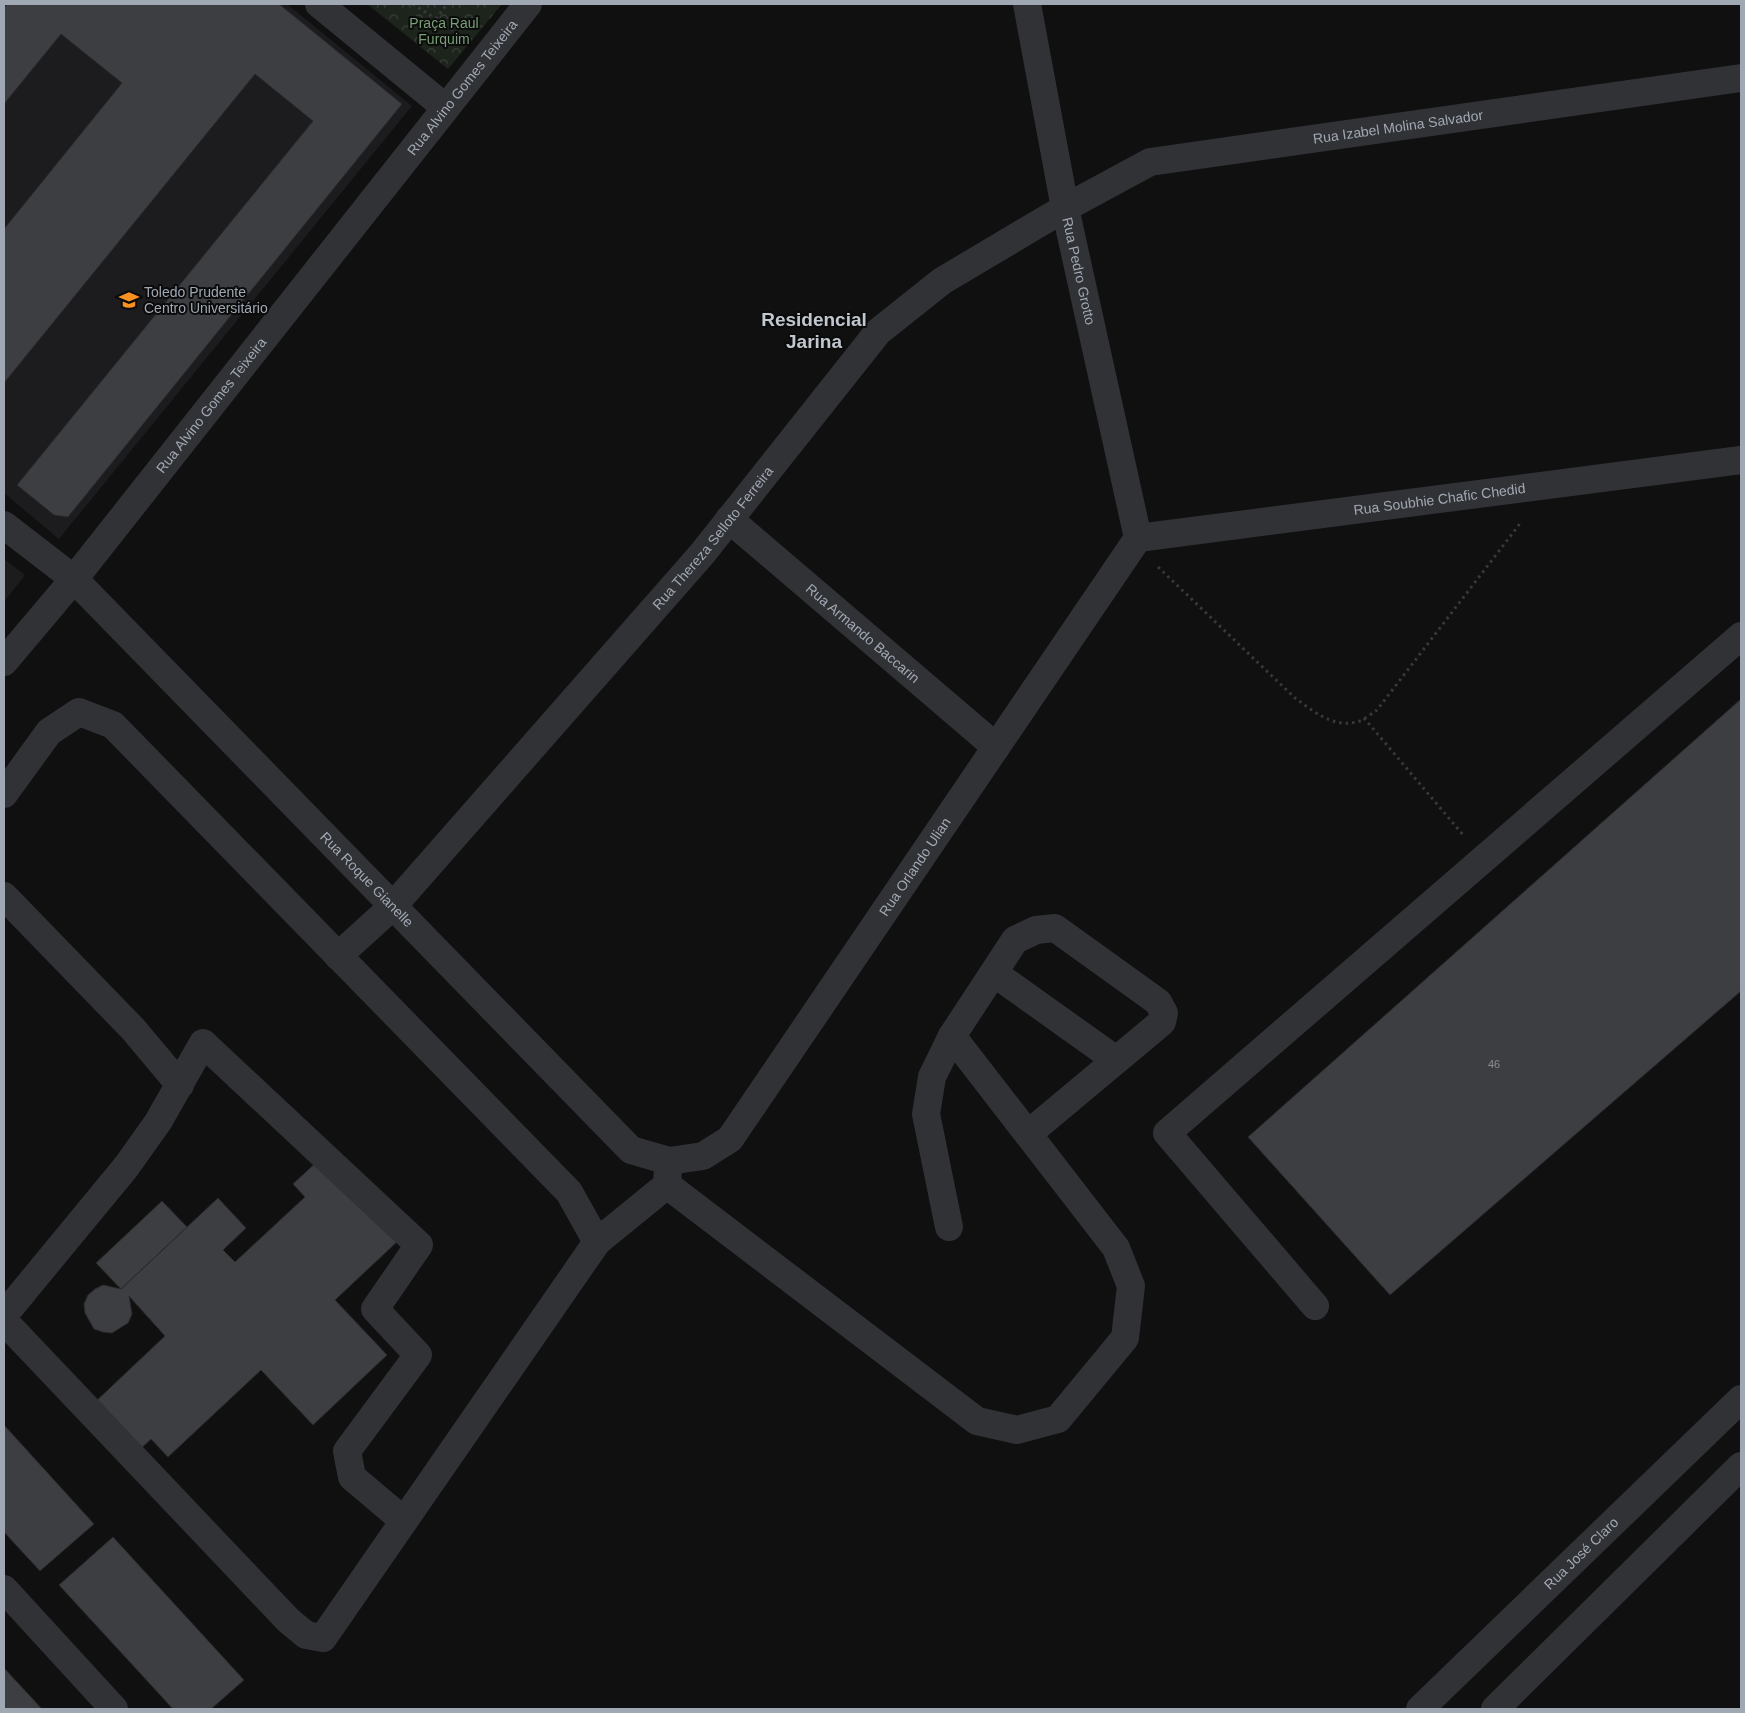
<svg xmlns="http://www.w3.org/2000/svg" width="1745" height="1713" font-family="Helvetica,sans-serif">
	<defs>
		<pattern id="park-crowns" width="20" height="18" patternUnits="userSpaceOnUse" patternTransform="scale(1.25)"><rect width="20" height="18" fill="#1c241c"/><path d="M2 6a3 3 0 1 1 6 0M12 15a3 3 0 1 1 6 0" fill="none" stroke="#3a413b"/></pattern>
	</defs>
	<rect width="100%" height="100%" fill="#101011"/>
	<path fill="#1c1c1e" d="M4 4H287L412 106 59 539 4 493Z
		M4 559 25 575 4 602Z"/>
	<path fill="url(#park-crowns)" d="M367 4H502L448 69Z"/>
	<path fill="#3c3e41" stroke="#2a2a2d" d="M7 4H279L402 104 68 517 54 515 17 485 313 121 255 74 4 383V229L122 83 61 34 4 104V8Z
		M1741 699V991L1390 1295 1248 1137Z
		M322 1157 400 1239 335 1300 387 1355 313 1425 261 1370 168 1457 151 1439 137 1452 93 1404 165 1336 129 1296 132 1314 128 1323 112 1333 103 1332 94 1329 85 1313 84 1304 88 1295 95 1289 103 1285 121 1289 218 1198 246 1228 223 1250 235 1262 305 1197 293 1184Z
		M162 1201 187 1227 121 1289 96 1263Z
		M4 1425 94 1524 40 1571 4 1532Z
		M113 1537 244 1680 211 1709H173L59 1585Z
		M4 1668 42 1709H4Z"/>
	<g fill="none" stroke-linecap="round" stroke-linejoin="round">
		<path stroke="#37393d" stroke-width="3" stroke-dasharray="2.5 4" stroke-linecap="butt" d="M413 4 463 37
			M436 19 447 4
			M1158 567 1295 698C1313 711 1333 728 1356 722 1363 721 1371 714 1377 710L1522 521
			M1364 718 1464 836"/>
		<g stroke="#313236" stroke-width="28">
			<path d="M319 4 446 108"/>
			<path id="s1" d="M1027 4 1065 208 1138 538"/>
			<path id="s2" d="M729 519 996 747"/>
			<path id="s3" d="M4 525 74 579 631 1150 669 1161 703 1156 730 1139 1138 538"/>
			<path id="s4" d="M1138 538 1741 460"/>
			<path id="s5" d="M4 662 74 579 528 4"/>
			<path d="M4 794 49 732 79 712 113 725 569 1192 597 1242 323 1638 306 1635 288 1620 4 1321"/>
			<path d="M4 896 133 1029 180 1085"/>
			<path id="s6" d="M338 956 393 906 702 554 878 332 942 281 1065 208 1150 162 1741 78"/>
			<path d="M994 973 1116 1060"/>
			<path d="M667 1185 977 1421 1017 1430 1058 1419 1125 1338 1131 1286 1116 1248 952 1036"/>
			<path d="M949 1227 926 1114 932 1077 952 1036 1015 940 1036 930 1055 928 1158 1002 1164 1013 1162 1022 1028 1134"/>
			<path d="M597 1242 667 1185 668 1168"/>
			<path d="M1315 1306 1167 1133 1741 636"/>
			<path d="M4 1315 126 1167 158 1122 203 1043 419 1245 375 1309 418 1355 347 1451 352 1477 404 1521"/>
			<path d="M4 1589 114 1709"/>
			<path id="s7" d="M1420 1709 1741 1399"/>
			<path d="M1495 1709 1741 1466"/>
		</g>
	</g>
	<defs>
		<symbol id="university-bare" viewBox="-9 -9 18 18"><path d="M0-5L7-2L0 1L-7-2ZM-4 1L0 2.5L4 1V4Q0 6-4 4Z" fill="#f89121" stroke="#0b0b0c" stroke-width="2.5" paint-order="stroke"/></symbol>
	</defs>
	<g fill-rule="evenodd">
		<use href="#university-bare" x="115" y="286" width="28" height="28"/>
	</g>
	<g text-anchor="middle" stroke-width="4" stroke-linejoin="round" paint-order="stroke">
		<g font-size="11" fill="#878e96">
			<text x="1494" y="1068">46</text>
		</g>
		<g font-size="14" fill="#799f76" stroke="#0b0b0c">
			<text x="444" y="28">Praça Raul<tspan x="444" dy="16">Furquim</tspan></text>
		</g>
		<g font-size="14" fill="#a0a8b3" stroke="#0b0b0c">
			<text dy="5" stroke="none"><textPath href="#s5" startOffset="735">Rua Alvino Gomes Teixeira</textPath></text>
			<text dy="5" stroke="none"><textPath href="#s6" startOffset="1398">Rua Izabel Molina Salvador</textPath></text>
			<text dy="5" stroke="none"><textPath href="#s1" startOffset="272">Rua Pedro Grotto</textPath></text>
			<text dy="5" stroke="none"><textPath href="#s5" startOffset="330">Rua Alvino Gomes Teixeira</textPath></text>
			<text dy="5" stroke="none"><textPath href="#s4" startOffset="304">Rua Soubhie Chafic Chedid</textPath></text>
			<text dy="5" stroke="none"><textPath href="#s6" startOffset="562">Rua Thereza Selloto Ferreira</textPath></text>
			<text dy="5" stroke="none"><textPath href="#s2" startOffset="176">Rua Armando Baccarin</textPath></text>
			<text dy="5" stroke="none"><textPath href="#s3" startOffset="1321">Rua Orlando Ulian</textPath></text>
			<text dy="5" stroke="none"><textPath href="#s3" startOffset="508">Rua Roque Gianelle</textPath></text>
			<text dy="5" stroke="none"><textPath href="#s7" startOffset="224">Rua José Claro</textPath></text>
		</g>
		<g font-size="14" fill="#a0a8b3" stroke="#0b0b0c" text-anchor="start">
			<text x="144" y="297">Toledo Prudente<tspan x="144" dy="16">Centro Universitário</tspan></text>
		</g>
		<g font-size="19" font-weight="bold" fill="#c1c7cf" stroke="#0b0b0c">
			<text x="814" y="326">Residencial<tspan x="814" dy="22">Jarina</tspan></text>
		</g>
	</g>
	<rect width="1745" height="1713" fill="none" stroke="#a0a8b3" stroke-width="10"/>
</svg>
